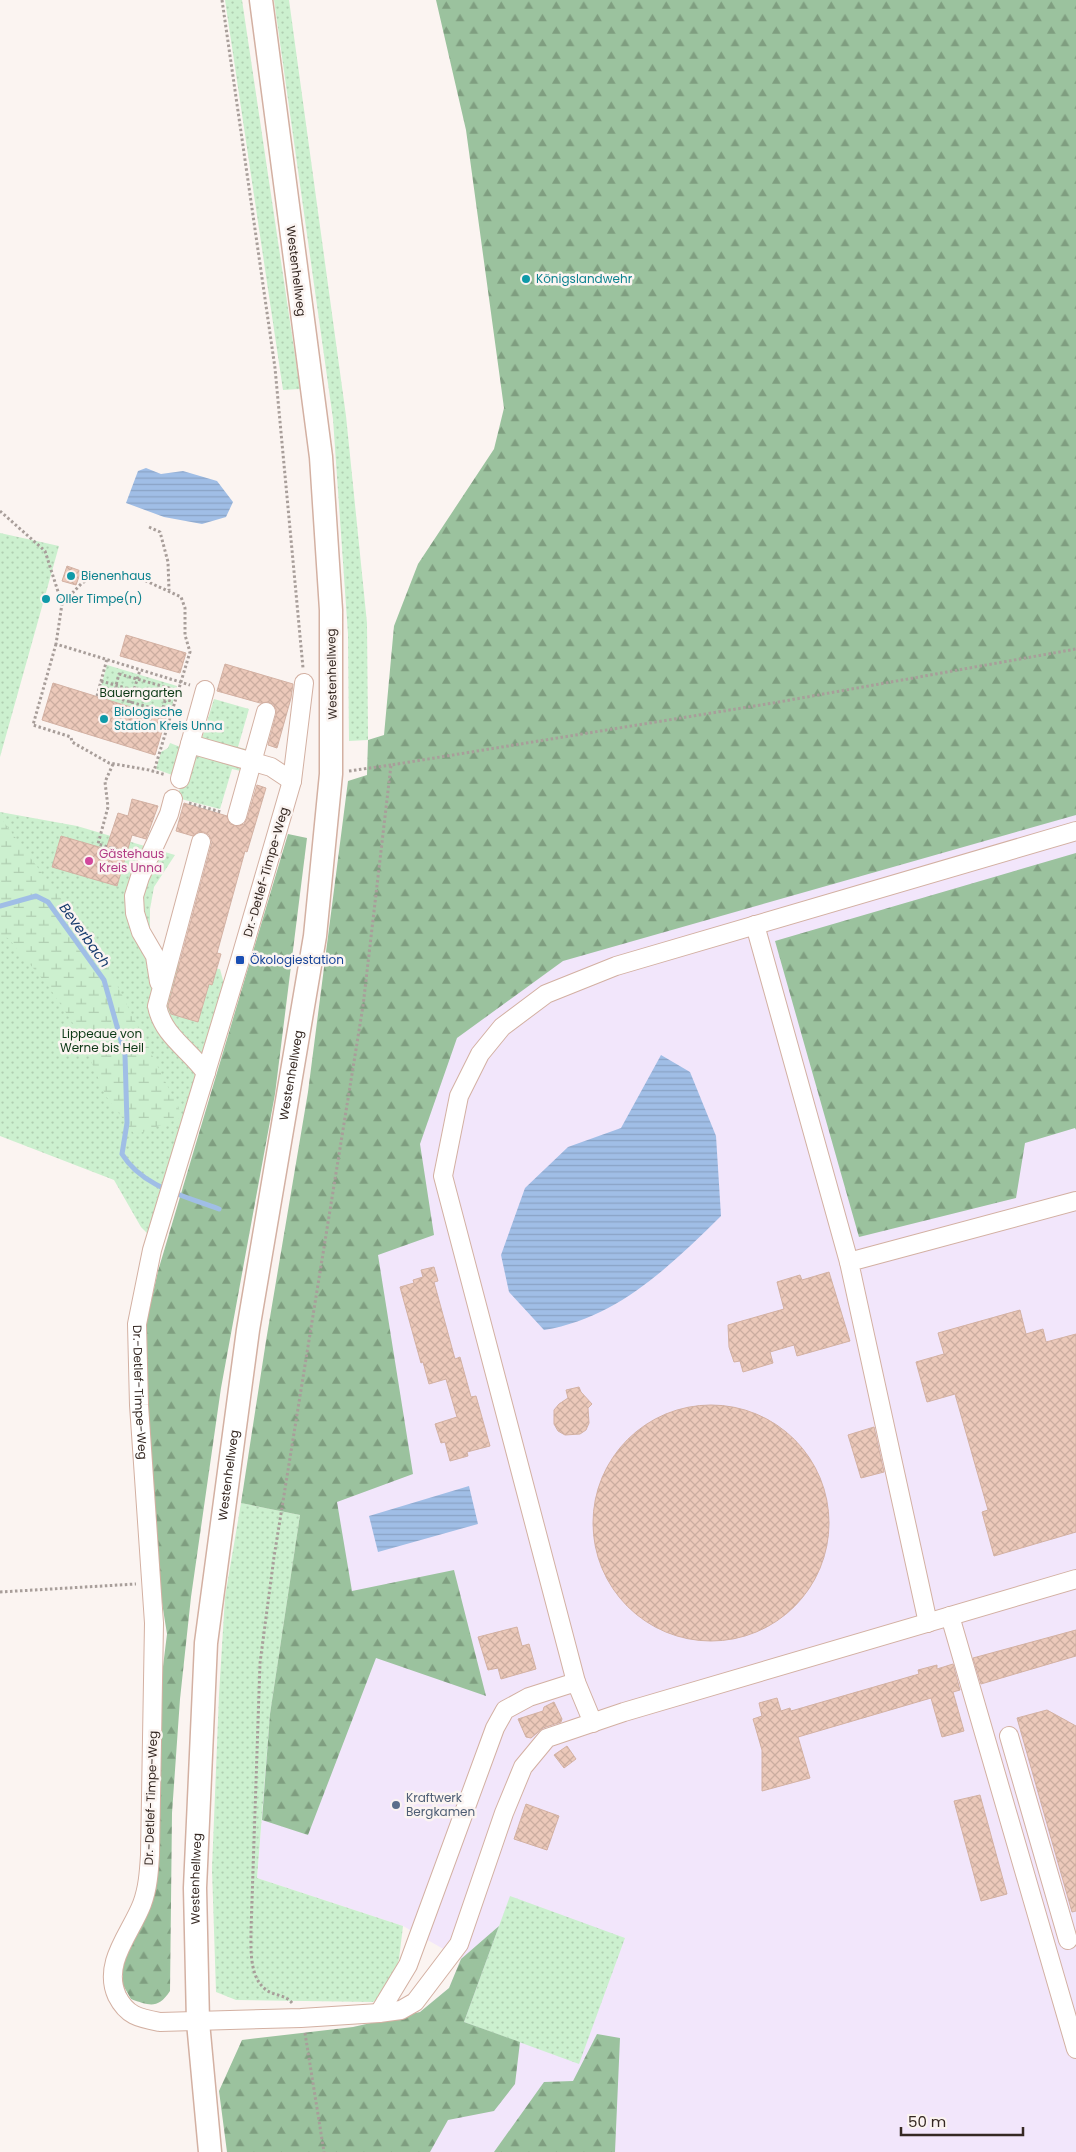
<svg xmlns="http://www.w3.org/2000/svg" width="1076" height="2152" font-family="Poppins,sans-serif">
	<defs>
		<pattern id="green-dots" width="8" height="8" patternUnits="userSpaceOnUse" patternTransform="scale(1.25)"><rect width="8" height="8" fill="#ccf0cf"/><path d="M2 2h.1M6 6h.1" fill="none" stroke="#b0ceb1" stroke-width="1.8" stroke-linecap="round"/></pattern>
		<pattern id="forest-firs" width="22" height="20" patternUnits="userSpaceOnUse" patternTransform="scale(1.25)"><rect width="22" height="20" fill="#9bc29e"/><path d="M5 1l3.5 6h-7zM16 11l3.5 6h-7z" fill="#7f9e80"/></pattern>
		<pattern id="wetland-marsh" width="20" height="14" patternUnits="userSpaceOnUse" patternTransform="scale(1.25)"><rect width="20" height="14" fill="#ccf0cf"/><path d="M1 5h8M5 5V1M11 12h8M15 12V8" fill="none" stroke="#b0ceb1"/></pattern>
		<pattern id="water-rules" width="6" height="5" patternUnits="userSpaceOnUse" patternTransform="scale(1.25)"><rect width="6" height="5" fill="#a0bee6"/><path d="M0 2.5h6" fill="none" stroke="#8aa3c5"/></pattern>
		<pattern id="building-cross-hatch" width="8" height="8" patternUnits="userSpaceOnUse" patternTransform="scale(1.25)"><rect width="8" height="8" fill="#ecc9ba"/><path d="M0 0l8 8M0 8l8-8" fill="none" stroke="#cbada0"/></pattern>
	</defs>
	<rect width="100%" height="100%" fill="#fbf4f1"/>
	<path fill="#f2e6fb" d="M1076 651V2152H381L353 2027 420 2012 449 1988 461 1959 403 1926 257 1878 270 1714 385 997Z"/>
	<path fill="url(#green-dots)" d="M225 0H242L300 389 283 390Z
		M274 0H289L346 416 367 623 368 740 349 741 348 634 333 419Z
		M0 533 59 546 0 757Z
		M107 665 177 686 169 718 98 697Z
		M214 699 249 709 238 747 249 750 248 755 201 741Z
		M170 743 183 748 175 773 172 775 156 769 161 752 168 748Z
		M198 754 246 767 245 772 232 769 220 809 177 798 188 762 195 755Z
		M0 812 77 826 175 855 154 887 150 909V937L162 958 188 966 220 969 225 988 150 1236 141 1227 114 1180 0 1136Z
		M241 1503 300 1515 270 1714 257 1878 403 1926 399 1959 390 1989 373 2002 236 2000 216 1992 212 1869 219 1695 225 1597Z
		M510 1896 625 1938 579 2064 464 2022Z"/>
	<path fill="url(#forest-firs)" d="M436 0H1076V815L563 961 457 1038 420 1144 434 1235 378 1255 413 1474 337 1502 352 1591 454 1570 486 1696 376 1658 308 1835 262 1820 270 1714 300 1515 241 1503 266 1341 308 1092 348 781 367 775 368 740 384 735 394 626 418 564 494 449 504 408 466 130Z
		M288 834 307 838 275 1094 221 1388 191 1597 180 1699 172 1813 170 1991C158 2009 150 2006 131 1999L123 1985V1964L143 1922 159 1699 167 1634 156 1565 145 1329 158 1271Z
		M1076 853V1130L1075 1128 1025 1143 1016 1198 859 1237 775 941Z
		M499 1926 464 2022 520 2042 515 2084 494 2111 448 2120 430 2152H227L219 2091 242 2040 353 2027 420 2012 449 1988 461 1959Z
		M597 2034 620 2038 615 2152H494L544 2082 573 2081Z"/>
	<path fill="url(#wetland-marsh)" d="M0 817 100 951 183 1117 135 1135 106 1096 78 1031 49 987 8 938 0 937Z"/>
	<path fill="url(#water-rules)" d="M146 468 161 474 183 471 217 481 233 502 226 517 202 524 164 517 126 503 138 471Z
		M661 1055 690 1072 716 1136 721 1216C670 1266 618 1318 544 1330L509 1292 501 1255 525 1188 568 1147 621 1128Z
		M469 1486 478 1524 378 1552 369 1516Z"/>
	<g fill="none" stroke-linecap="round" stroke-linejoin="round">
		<path stroke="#a0bee6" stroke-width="5" d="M0 906 36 896 48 902 104 980 125 1055 127 1123 122 1154C142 1187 185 1196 219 1209"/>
	</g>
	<path fill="url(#building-cross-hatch)" stroke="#d3b1a3" d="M67 566 81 571 76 585 62 581Z
		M126 635 186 653 180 673 120 656Z
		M225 664 293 684 291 698 277 748 268 745 276 715V709L273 704 268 702 260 703 217 691Z
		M53 683 166 718 155 755 42 720Z
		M257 785 266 788 247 852 245 851 217 953 221 954 212 985 209 984 198 1022 171 1014 168 1006 212 842 209 835 204 832H198L193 836 176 831 184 803 227 816 230 824 239 826 244 824 247 819Z
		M132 799 158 806 146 839 132 835 117 886 52 867 61 836 106 849 118 813 128 816Z
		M434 1267 438 1281 434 1282 455 1359 460 1357 471 1397 476 1396 490 1446 467 1452 468 1456 450 1461 445 1442 441 1443 435 1424 457 1417 446 1379 429 1384 423 1362 421 1363 400 1287 414 1283 413 1280 423 1277 421 1270Z
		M829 1272 850 1341 797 1356 794 1345 770 1352 773 1363 743 1372 740 1361 734 1362 729 1347 728 1325 784 1309 777 1282 800 1275 802 1280Z
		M1020 1310 1026 1334 1043 1329 1046 1342 1076 1334V1532L994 1556 982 1512 988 1510 955 1394 927 1402 916 1362 944 1354 938 1333Z
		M579 1387 581 1392 592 1404 588 1408 589 1423 586 1430 580 1434 565 1435 558 1431 554 1424V1410L559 1404 568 1398 566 1390Z
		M593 1523a118 118 0 1 1 236 0a118 118 0 1 1-236 0Z
		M874 1427 884 1472 861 1478 848 1435Z
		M517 1627 522 1646 529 1644 536 1669 501 1679 498 1668 488 1670 478 1637Z
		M1076 1630V1656L981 1684 973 1658Z
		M953 1664 960 1690 953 1692 964 1731 942 1737 931 1698 798 1737 810 1778 762 1791V1750L753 1719 762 1716 759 1703 777 1698 781 1711 790 1708 791 1711 919 1674 918 1670 937 1665V1669Z
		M554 1702 562 1719 561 1722 543 1728 531 1738 526 1737 518 1719 543 1711 544 1707Z
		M1047 1710 1076 1726V1911L1072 1912 1017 1718Z
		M567 1746 576 1759 564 1768 554 1755Z
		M980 1795 1007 1894 981 1901 954 1801Z
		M526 1804 559 1816 547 1850 514 1839Z"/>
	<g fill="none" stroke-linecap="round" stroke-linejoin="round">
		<defs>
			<g id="minor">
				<path id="s1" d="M304 683 292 781 240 960 152 1250 137 1324 139 1405 154 1623 150 1855C149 1871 148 1888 142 1904 131 1933 102 1963 117 1996 127 2016 139 2018 160 2022L301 2018 379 2013 401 2010 415 2002 459 1944 504 1813 523 1767 547 1738 624 1712 1076 1579"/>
				<path d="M190 744 205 690"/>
				<path d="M180 779 190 744 271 767 292 781"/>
				<path d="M237 816 266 712"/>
				<path d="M201 842 157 1006C163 1036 189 1049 206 1073"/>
				<path d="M755 925 849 1262"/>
				<path d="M159 982 155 956 141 932 135 913 134 896 140 877 169 814 173 799"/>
				<path d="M950 1616 1076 2049"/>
				<path d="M928 1623 849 1262 1076 1201"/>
				<path d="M576 1682 443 1176 459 1096 480 1054 502 1027 546 994 616 966 1076 831"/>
				<path d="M1009 1736 1068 1940"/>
				<path d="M379 2013 408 1965 495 1728 505 1710 529 1697 576 1682 593 1723"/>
			</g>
			<g id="major">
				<path id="s2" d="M210 2152 198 2022 195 1888 206 1643 248 1330 315 936 331 774V610L321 457 261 0"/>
			</g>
		</defs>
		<use href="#minor" stroke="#d3b0a2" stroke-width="20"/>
		<use href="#major" stroke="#d3b0a2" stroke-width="25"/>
		<path stroke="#a89e9a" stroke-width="3" stroke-dasharray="2.5 2.5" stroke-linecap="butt" d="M222 0 275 368 303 668
			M0 511 45 551 62 604 56 644 190 685
			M149 527 160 532 168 562 169 590
			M62 604 82 583 99 574 144 580 181 597 185 608V635L190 652 154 771
			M56 644 33 725 71 737 72 742 109 763 149 770 166 775
			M119 674 169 688 162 711 113 697Z
			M101 681 171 701
			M97 696 107 659
			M130 703 140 670
			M113 764 105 782 108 807 98 844 132 854
			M349 771 391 765
			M189 803 221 812
			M0 1592 136 1584
			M292 2003C285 1994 273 1996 265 1989 249 1976 251 1948 251 1930L260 1663 274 1557 363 1006 391 765 773 703 1076 649
			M305 2033 324 2152"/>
		<use href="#minor" stroke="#fff" stroke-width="18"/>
		<use href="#major" stroke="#fff" stroke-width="22"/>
	</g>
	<g fill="#0f9aa8" stroke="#fbf4f1" stroke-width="2">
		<circle cx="526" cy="279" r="5"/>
		<circle cx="71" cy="576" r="5"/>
		<circle cx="46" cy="599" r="5"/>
		<circle cx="104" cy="719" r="5"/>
	</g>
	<circle fill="#d1479c" stroke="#fbf4f1" stroke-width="2" cx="89" cy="861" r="5"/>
	<rect fill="#1a4fb4" stroke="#fbf4f1" stroke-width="2" x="235" y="955" width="10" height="10" rx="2.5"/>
	<circle fill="#5c6f8a" stroke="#fbf4f1" stroke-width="2" cx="396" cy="1805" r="5"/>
	<g text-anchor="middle" stroke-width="5" stroke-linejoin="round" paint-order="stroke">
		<g font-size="12" fill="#352822" stroke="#fbf4f1">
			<text transform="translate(296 271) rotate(83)" y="4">Westenhellweg</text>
			<text transform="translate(332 674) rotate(-91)" y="4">Westenhellweg</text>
			<text transform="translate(266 872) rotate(-74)" y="4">Dr.-Detlef-Timpe-Weg</text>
			<text dy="4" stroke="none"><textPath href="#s2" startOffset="1084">Westenhellweg</textPath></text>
			<text dy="4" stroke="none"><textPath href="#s1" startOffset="732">Dr.-Detlef-Timpe-Weg</textPath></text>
			<text dy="4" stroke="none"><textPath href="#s2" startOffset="679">Westenhellweg</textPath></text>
			<text transform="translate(151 1798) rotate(-88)" y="4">Dr.-Detlef-Timpe-Weg</text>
			<text dy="4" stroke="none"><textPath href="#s2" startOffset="274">Westenhellweg</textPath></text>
		</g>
		<g font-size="12" fill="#0d838f" stroke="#fbf4f1" text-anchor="start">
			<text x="536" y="283">Königslandwehr</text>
			<text x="81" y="580">Bienenhaus</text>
			<text x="56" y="603">Oller Timpe(n)</text>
			<text x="114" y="716">Biologische<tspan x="114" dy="14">Station Kreis Unna</tspan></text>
		</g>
		<g font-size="12" fill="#0d3916" stroke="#fbf4f1">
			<text x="141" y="697">Bauerngarten</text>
			<text x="102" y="1038">Lippeaue von<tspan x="102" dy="14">Werne bis Heil</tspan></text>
		</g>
		<g font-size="12" fill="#b23c85" stroke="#fbf4f1" text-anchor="start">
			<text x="99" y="858">Gästehaus<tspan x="99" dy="14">Kreis Unna</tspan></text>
		</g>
		<g font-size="12" fill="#164399" stroke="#fbf4f1" text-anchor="start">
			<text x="250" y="964">Ökologiestation</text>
		</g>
		<g font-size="12" fill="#4e5e75" stroke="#fbf4f1" text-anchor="start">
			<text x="406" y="1802">Kraftwerk<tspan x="406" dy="14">Bergkamen</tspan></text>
		</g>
		<g font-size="14" font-style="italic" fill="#173c6e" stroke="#fbf4f1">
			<text transform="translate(85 935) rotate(54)" y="5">Beverbach</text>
		</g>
	</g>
	<path d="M901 2127v8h122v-8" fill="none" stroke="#352822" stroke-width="2.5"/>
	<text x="908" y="2127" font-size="15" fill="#352822" stroke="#fbf4f1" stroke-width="4" paint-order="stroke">50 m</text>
</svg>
